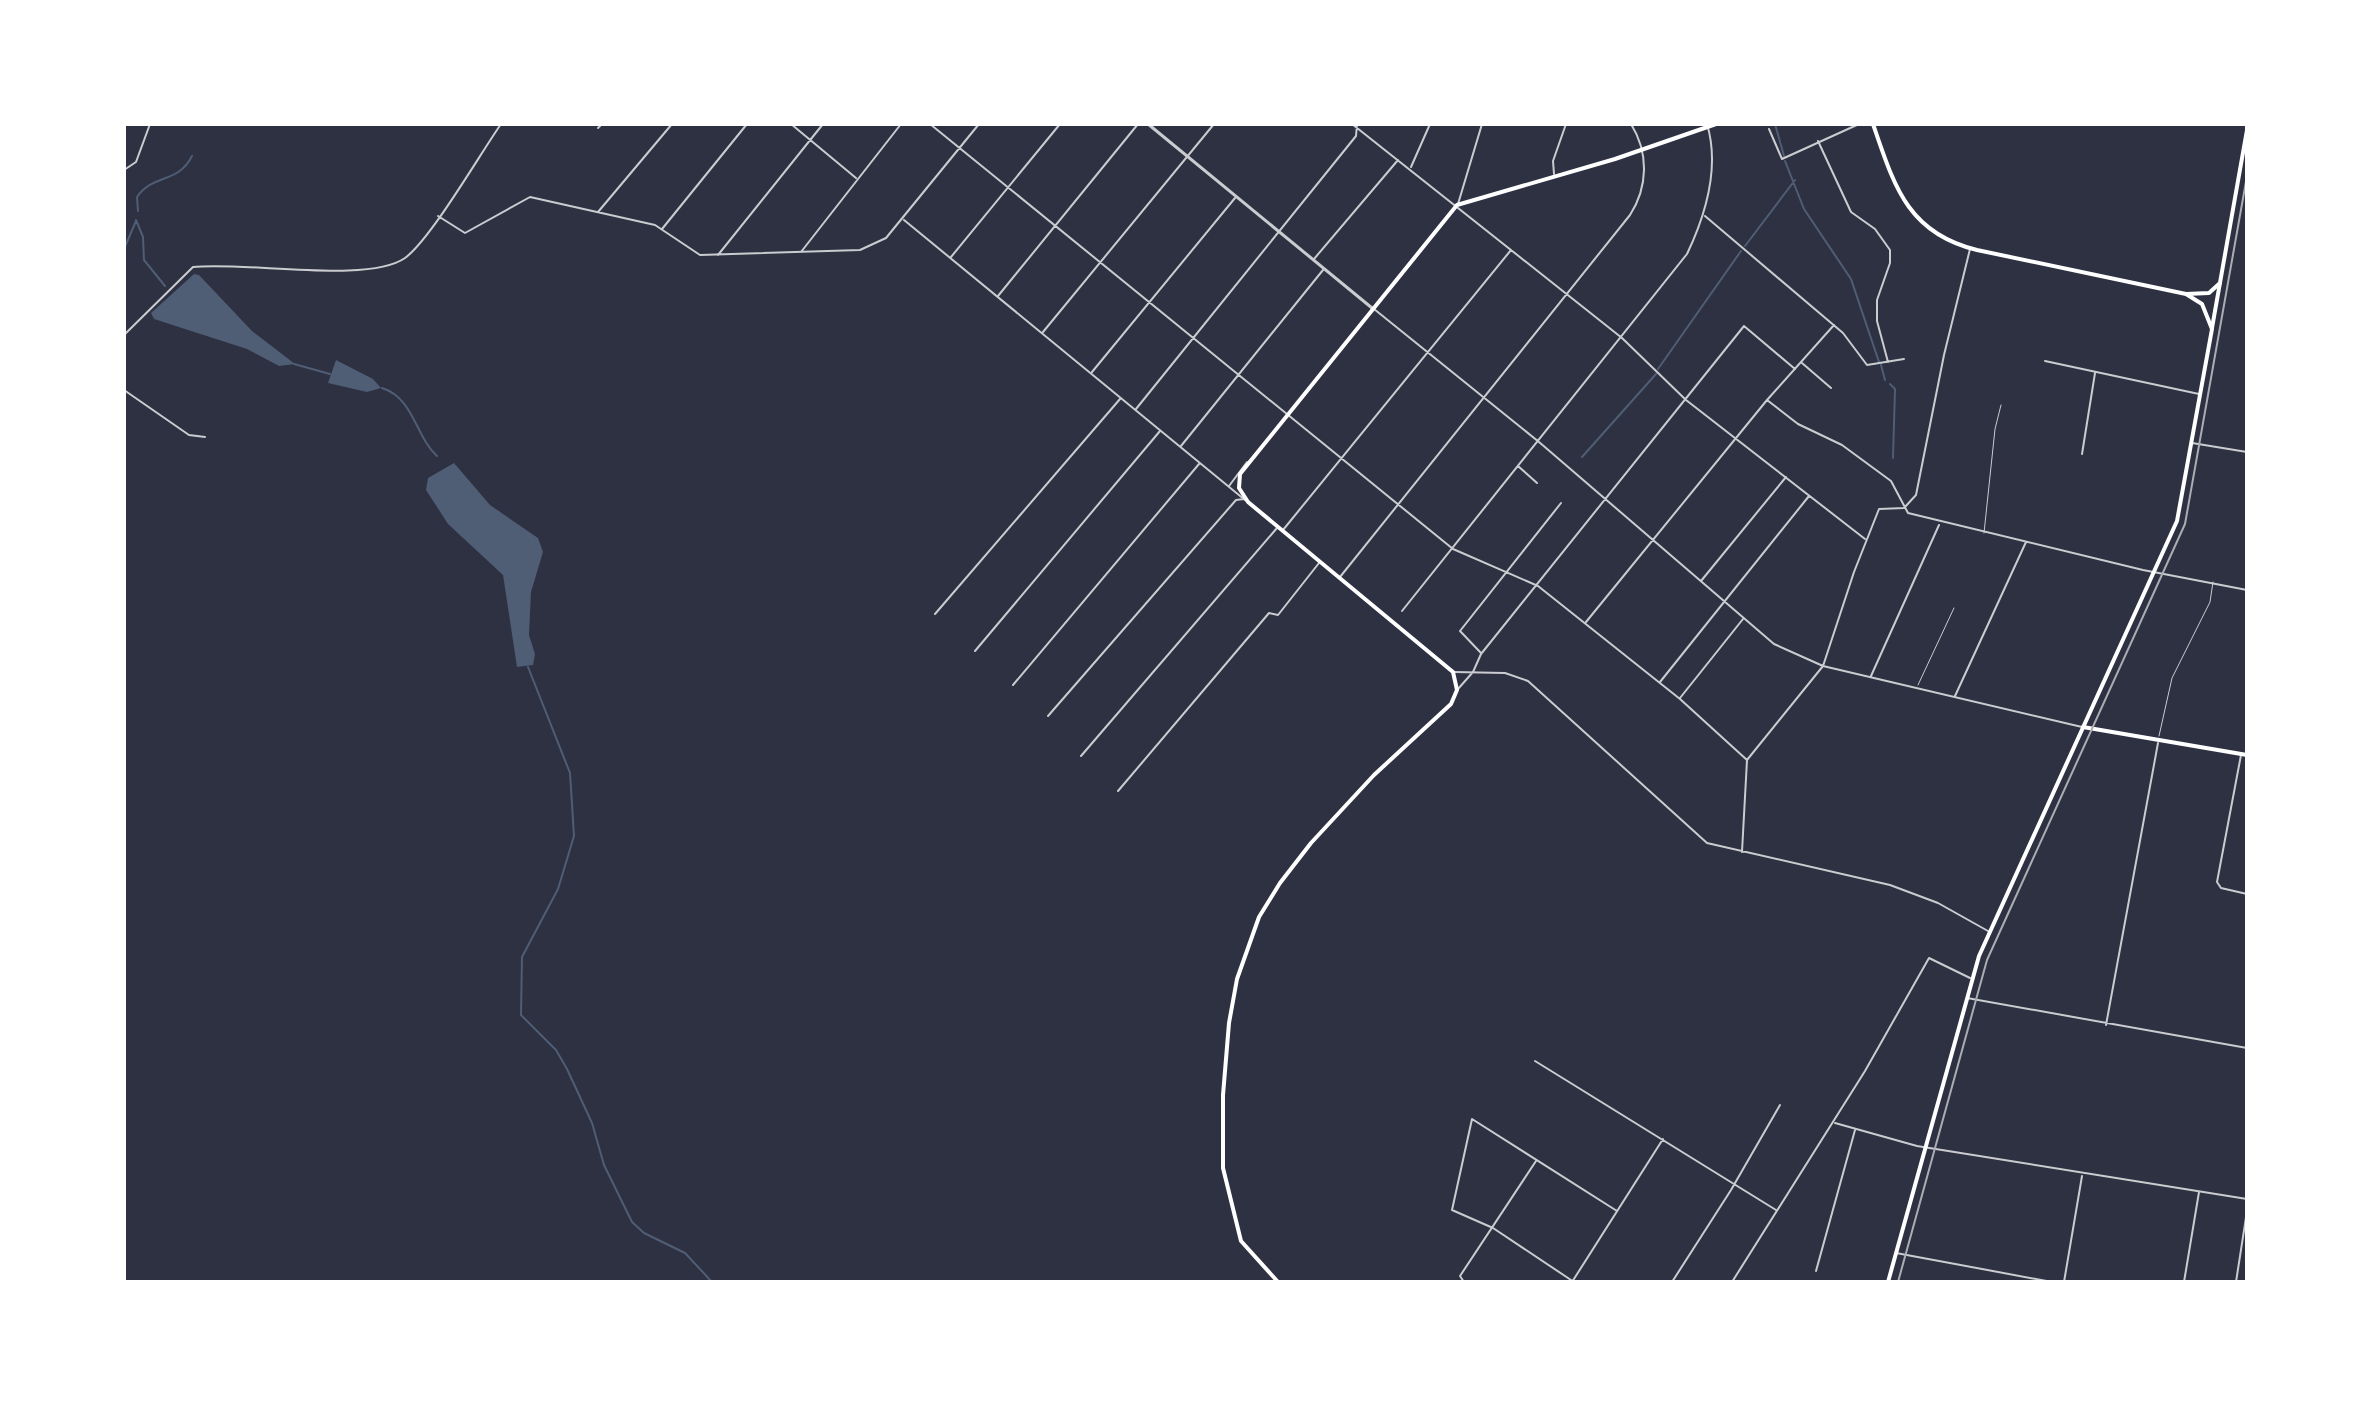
<svg xmlns="http://www.w3.org/2000/svg" width="2371" height="1406" font-family="Lato,sans-serif">
	<rect width="100%" height="100%" fill="#2d3142"/>
	<path fill="#4f5d75" d="M194 274 199 275 252 331 295 364 279 366 247 349 154 319 151 313Z
		M336 360 373 379 381 388 367 392 328 383Z
		M454 463 490 505 538 538 543 552 531 592 529 635 535 654 533 665 517 667 503 575 448 524 426 490 428 478Z"/>
	<g fill="none" stroke-linecap="round" stroke-linejoin="round">
		<path stroke="#4f5d75" stroke-width="2" d="M1775 124 1784 156
			M1785 161 1804 209 1851 279 1879 362
			M138 211 137 197C154 173 178 184 192 156
			M136 220 143 237 144 260 165 286
			M1745 246 1795 180
			M124 249 136 221
			M294 364 330 374
			M1881 365 1885 380
			M1658 369 1741 251
			M1890 384 1895 389 1893 458
			M382 388C414 398 415 436 437 456
			M1582 457 1656 374
			M528 667 570 773 574 836 558 889 522 957 521 1015 556 1050 567 1069 592 1123 604 1165 632 1222 644 1233 685 1253 712 1282"/>
		<path stroke="#caccd0" stroke-width="1" d="M1984 533 1995 429 2001 405
			M1918 685 1954 608
			M2159 736 2172 678 2210 602 2213 582"/>
		<path stroke="#caccd0" stroke-width="2" d="M791 124 856 178
			M930 124 1453 549 1538 586 1680 699 1747 760
			M1352 124 1622 338 1686 400 1865 539
			M598 128 602 124
			M1769 129 1782 159 1859 124
			M1818 141 1851 212 1875 229 1890 250V263L1877 300V321L1888 362
			M1411 167 1430 124
			M124 170 136 162 150 124
			M1554 174 1553 161 1566 124
			M1458 204 1482 124
			M598 212 672 124
			M438 216 465 233 530 197 655 225 700 255 860 250 886 238 979 124
			M1705 216 1843 333 1867 365 1904 359
			M904 220 1245 500
			M662 229 747 124
			M801 252 901 124
			M718 255 823 124
			M951 257 1060 124
			M1314 259 1398 160
			M998 296 1138 124
			M1374 309 1539 442 1774 644 1823 666 2082 727
			M1043 332 1214 124
			M124 335 193 267C244 261 368 284 405 258 431 239 480 154 501 124
			M2045 361 2199 394
			M1802 363 1831 388
			M1092 372 1235 198
			M124 390 189 435 205 437
			M1767 400 1798 424 1842 445 1891 481 1908 513 2143 570 2247 590
			M1136 409 1356 136 1357 124
			M2192 443 2247 452
			M1181 446 1323 270
			M2082 454 2095 373
			M1518 466 1537 483
			M1229 486 1247 462
			M1283 530 1511 250
			M1340 577 1630 215C1648 187 1649 153 1631 124
			M1701 581 1786 477
			M1402 611 1687 254C1706 214 1720 167 1707 124
			M935 614 1120 399
			M1586 622 1767 400 1834 325
			M975 651 1160 431
			M1481 653 1460 631 1561 503
			M1454 672 1505 673 1528 681 1707 843 1890 885 1938 903 1988 931
			M1871 676 1939 525
			M1660 682 1809 496
			M1013 685 1199 464
			M1458 689 1473 672 1481 654 1744 326 1795 369
			M1955 696 2026 542
			M1680 698 1743 619
			M1048 716 1236 500 1244 499
			M2241 755 2217 882 2221 888 2247 894
			M1081 756 1277 528
			M1118 791 1269 613 1278 615 1319 563
			M1742 852 1747 760 1823 666 1854 572 1879 509 1904 508 1916 495 1944 355 1970 249
			M1967 998 2247 1048
			M2106 1025 2158 743
			M1535 1061 1776 1210
			M1835 1123 1917 1146 2247 1199
			M2247 1181V1204
			M1896 1253 2052 1282
			M1816 1271 1855 1130
			M1464 1282 1460 1276 1536 1161
			M1572 1282 1663 1139
			M1574 1282 1493 1228 1452 1210 1472 1119 1617 1211
			M1672 1282 1731 1190 1780 1105
			M1732 1282 1865 1071 1929 958 1970 978
			M2064 1282 2082 1176
			M2184 1282 2199 1192
			M2236 1282 2247 1211"/>
		<path stroke="#caccd0" stroke-width="3" d="M1148 124 1372 308"/>
		<path stroke="#fff" stroke-width="4" d="M2212 328 2247 130
			M2083 727 2247 755
			M1278 1282 1241 1241 1223 1168V1095L1229 1023 1237 979 1259 917 1280 883 1311 843 1374 775 1451 704 1457 690 1453 672 1248 502 1239 488 1240 474 1457 205 1615 159 1716 124"/>
		<path stroke="#fff" stroke-width="4" d="M1873 124C1894 185 1907 233 1977 250L2186 294 2209 293 2220 283
			M1888 1282 1979 956 2177 521 2212 329 2202 304 2186 294"/>
		<path stroke="#abadb3" stroke-width="2" d="M1898 1282 1987 960 2185 524 2247 176"/>
	</g>
	<rect width="2371" height="1406" fill="none" stroke="#ffffff" stroke-width="252"/>
</svg>
